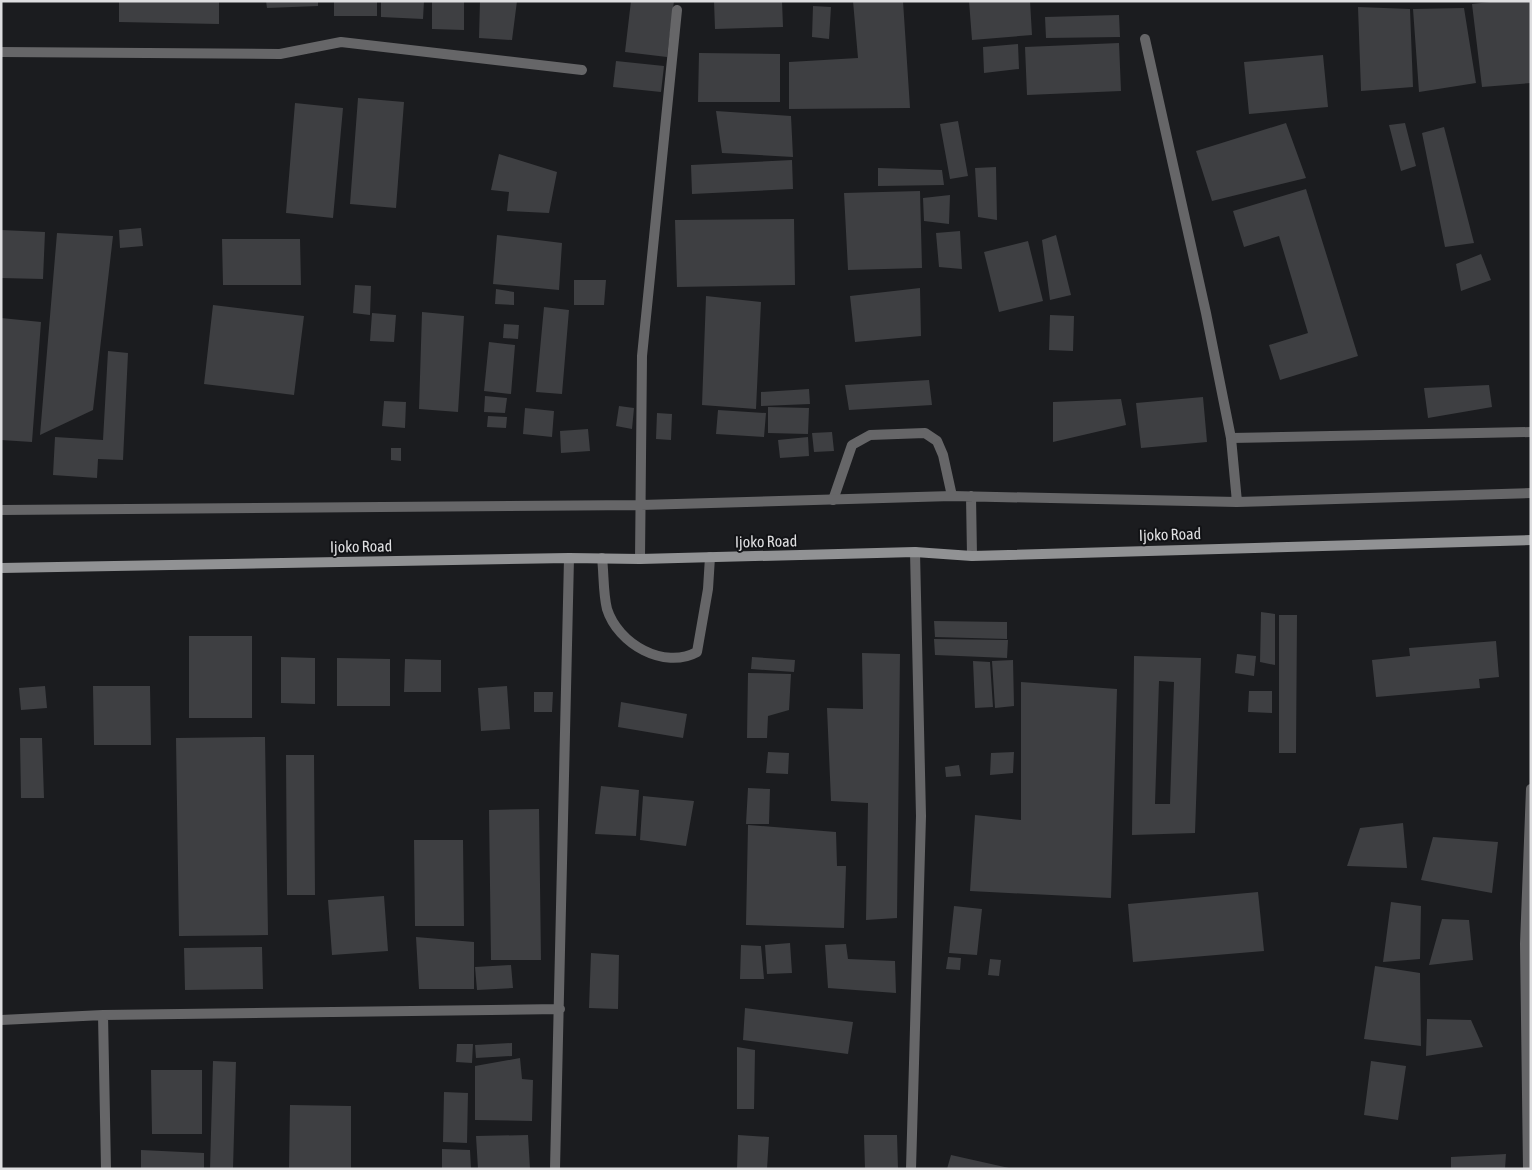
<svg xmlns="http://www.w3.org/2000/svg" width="1532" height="1170" font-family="'Asap Condensed',sans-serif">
	<rect width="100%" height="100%" fill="#1b1c1f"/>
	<path fill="#3e3f42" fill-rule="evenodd" d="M119 1H219V24L119 22Z
		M266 1H318V6L267 8Z
		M334 1H377V16H334Z
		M381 1H424L423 19 381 17Z
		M432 1H464V30L432 29Z
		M480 1H517L512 40 479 38Z
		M631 1H674L667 57 625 52Z
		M714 1H782L783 27 715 29Z
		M853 1H903L910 108 789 109V62L858 58Z
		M969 1H1030L1032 35 972 40Z
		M1499 1H1531V83L1482 87 1472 4Z
		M813 6 831 7 829 39 812 37Z
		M1358 7 1410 9 1413 87 1361 91Z
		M1464 8 1476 83 1419 92 1413 9Z
		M1119 15 1120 37 1046 38 1045 17Z
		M1119 43 1121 91 1027 95 1025 47Z
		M1018 44 1019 69 984 73 983 47Z
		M699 53 780 54V102H698Z
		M1323 55 1328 107 1249 114 1244 62Z
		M616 61 664 66 661 92 613 87Z
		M358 98 404 102 396 208 350 204Z
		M295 103 343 108 333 218 286 213Z
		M716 111 791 116 793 157 722 153Z
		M958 121 968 176 950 179 940 124Z
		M1286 123 1306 178 1212 201 1196 151Z
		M1405 123 1416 166 1401 171 1389 125Z
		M1444 127 1474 243 1445 247 1422 133Z
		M499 154 557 172 549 213 507 211 509 192 491 190Z
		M792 160 793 189 692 194 691 165Z
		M996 167 997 220 978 217 975 168Z
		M878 168 942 170 944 185 878 186Z
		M1306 189 1358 356 1280 380 1269 345 1308 333 1279 236 1244 247 1233 211Z
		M920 191 922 268 848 270 844 193Z
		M950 195 949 224 924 221 923 198Z
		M794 219 795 285 677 287 675 220Z
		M141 228 143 246 120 248 119 230Z
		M1 230 45 232 43 279 1 278Z
		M960 231 962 269 939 267 936 233Z
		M57 233 113 236 93 410 40 435Z
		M497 235 562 243 559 290 493 284Z
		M1056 235 1071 295 1050 300 1042 240Z
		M222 239H300L301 285H223Z
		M1028 241 1043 301 999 312 984 252Z
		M1481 254 1491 280 1461 291 1456 264Z
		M574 280H606L604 305H574Z
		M355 285 371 286 370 315 353 313Z
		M920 288 921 336 855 342 850 296Z
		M496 289 514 292V305L495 304Z
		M706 296 761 302 756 409 702 405Z
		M213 305 304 316 294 395 204 384Z
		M544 307 569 310 562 394 536 392Z
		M422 312 464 316 458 412 419 409Z
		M372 313 396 315 394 342 370 341Z
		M1050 315 1074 316 1073 351 1049 350Z
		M1 318 41 322 32 442 1 440Z
		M504 324 519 325 518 339 503 338Z
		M489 342 515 345 511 394 484 391Z
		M108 351 128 353 123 460 98 459 97 478 53 475 55 437 103 440Z
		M929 380 932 405 849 410 845 385Z
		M1489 385 1492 407 1428 418 1424 388Z
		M809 389 810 404 761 406V392Z
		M485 396 507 398 505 413 484 412Z
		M1203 397 1207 442 1141 448 1136 403Z
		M1121 399 1126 425 1053 442V402Z
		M384 401 406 402 405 428 382 426Z
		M619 406 634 408 632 429 616 426Z
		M768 407 809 408 808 434 768 433Z
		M525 408 554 411 552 437 523 434Z
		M718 410 766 413 764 437 716 434Z
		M657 413 672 414 671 440 656 439Z
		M488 416 507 417 506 428 487 427Z
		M588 429 590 451 561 453 560 431Z
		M832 432 834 451 814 452 812 433Z
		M808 437 809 456 780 458 778 440Z
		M391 448H401V461L391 460Z
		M1261 612 1275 614V665L1260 662Z
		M1279 615H1297L1296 753H1279Z
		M934 621 1007 622V639L935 637Z
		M189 636H252V718H189Z
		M934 639 1008 640 1007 658 935 655Z
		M1496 641 1499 677 1479 679 1480 688 1376 697 1372 660 1410 656 1409 648Z
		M862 653 900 654 897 918 866 920 868 803 831 801 827 708 863 709Z
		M1237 654 1256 656 1254 676 1235 673Z
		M1134 656 1201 658 1195 833 1132 835ZM1159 681 1174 682 1170 804H1155Z
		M281 657 315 658V704L281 703Z
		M752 657 795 660 794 672 751 669Z
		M337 658 390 659V706H337Z
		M405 659 441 660V692H404Z
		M1013 660 1014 706 995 708 992 661Z
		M973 661 990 662 993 707 975 708Z
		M748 673 791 674 789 710 768 716 767 738H747Z
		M1021 682 1117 689 1111 898 970 891 975 815 1021 820Z
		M45 686 47 708 21 710 19 688Z
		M93 686H150L151 745H94Z
		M507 686 510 729 481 731 478 688Z
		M1249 691H1272V713L1248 712Z
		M534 692H553L552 712H534Z
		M621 702 687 714 683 738 618 727Z
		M265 737 268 935 179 936 176 738Z
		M20 738H42L44 798H21Z
		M768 752 789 753 788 774 766 773Z
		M1014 752 1013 773 990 775 991 753Z
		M286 755H314L315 895H287Z
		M959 765 961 776 946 777 945 767Z
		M601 786 639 790 636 836 595 834Z
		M748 788 770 789 769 824H746Z
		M643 796 694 801 686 846 640 840Z
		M539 809 541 960H491L489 810Z
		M1403 823 1407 868 1347 866 1360 828Z
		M748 825 836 832 837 866H846L844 928 746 925Z
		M1433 837 1498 842 1492 893 1421 880Z
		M414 840H463L464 926H415Z
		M1258 892 1264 951 1133 962 1128 904Z
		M384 896 388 951 332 955 328 900Z
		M1391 902 1421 906 1420 959 1383 962Z
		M954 906 982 909 977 955 949 953Z
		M1442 919 1469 920 1473 960 1429 965Z
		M416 937 474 942V989H419Z
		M790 943 792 973 767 974 765 945Z
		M846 944 848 959 895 961 896 993 828 988 825 945Z
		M741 945 761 946 764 979H740Z
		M262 947 263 989 185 990 184 948Z
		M591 953 619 955 618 1009 589 1008Z
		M948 957 961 958 960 970 946 969Z
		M990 959 1001 960 999 976 988 975Z
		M511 965 513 988 477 990 475 967Z
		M1375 966 1420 973 1421 1046 1364 1039Z
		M745 1008 853 1022 848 1054 743 1040Z
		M1427 1019 1471 1020 1483 1047 1426 1056Z
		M512 1043V1056L476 1058 475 1045Z
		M457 1044H473L472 1063 456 1062Z
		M737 1047 755 1050 754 1109H737Z
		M520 1058 522 1079 533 1080 532 1121 475 1120V1066Z
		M213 1061 236 1062 233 1169H210Z
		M1371 1061 1406 1066 1398 1120 1364 1115Z
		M151 1070H202V1134H152Z
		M444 1092 468 1093 467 1143 443 1142Z
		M290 1105 351 1106V1169H289Z
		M528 1135 530 1169H478L476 1136Z
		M738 1135 769 1137 767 1169H737Z
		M864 1135H897L898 1169H865Z
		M442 1149 470 1150 471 1169H442Z
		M141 1150 204 1153V1169H141Z
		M1506 1154 1505 1169H1451V1157Z
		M951 1155 1009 1168 1008 1169H947Z"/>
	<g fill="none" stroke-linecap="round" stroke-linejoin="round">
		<path stroke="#666668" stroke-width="10" d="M1231 438 1531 432
			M833 500 852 445 870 435 925 433 937 441 943 455 952 496
			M602 558C604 574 603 593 607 609 618 644 664 670 697 652L708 589 710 557"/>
		<path stroke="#666668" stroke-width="10" d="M1145 39 1206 313 1231 438 1237 502
			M1 52 280 54 341 42 582 70
			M971 496 972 556
			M1 510 641 505 952 496 1237 502 1531 493
			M640 559 642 356 677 10
			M103 1015 106 1169
			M1 1020 103 1015 560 1009
			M555 1169 569 558
			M911 1169 921 816 915 552
			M1528 1169 1525 944 1531 789"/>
		<path stroke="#919294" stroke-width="10" d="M1 568 569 558 640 559 915 552 972 556 1531 540"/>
	</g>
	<g text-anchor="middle" stroke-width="4" stroke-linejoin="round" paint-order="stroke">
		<g font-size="16" fill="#dedee0" stroke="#121316">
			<text transform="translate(1170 534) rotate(-2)" y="6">Ijoko Road</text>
			<text transform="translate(766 541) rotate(-1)" y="6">Ijoko Road</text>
			<text transform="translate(361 546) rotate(-1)" y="6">Ijoko Road</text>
		</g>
	</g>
	<rect width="1532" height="1170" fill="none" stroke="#dedee0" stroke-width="5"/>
</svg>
